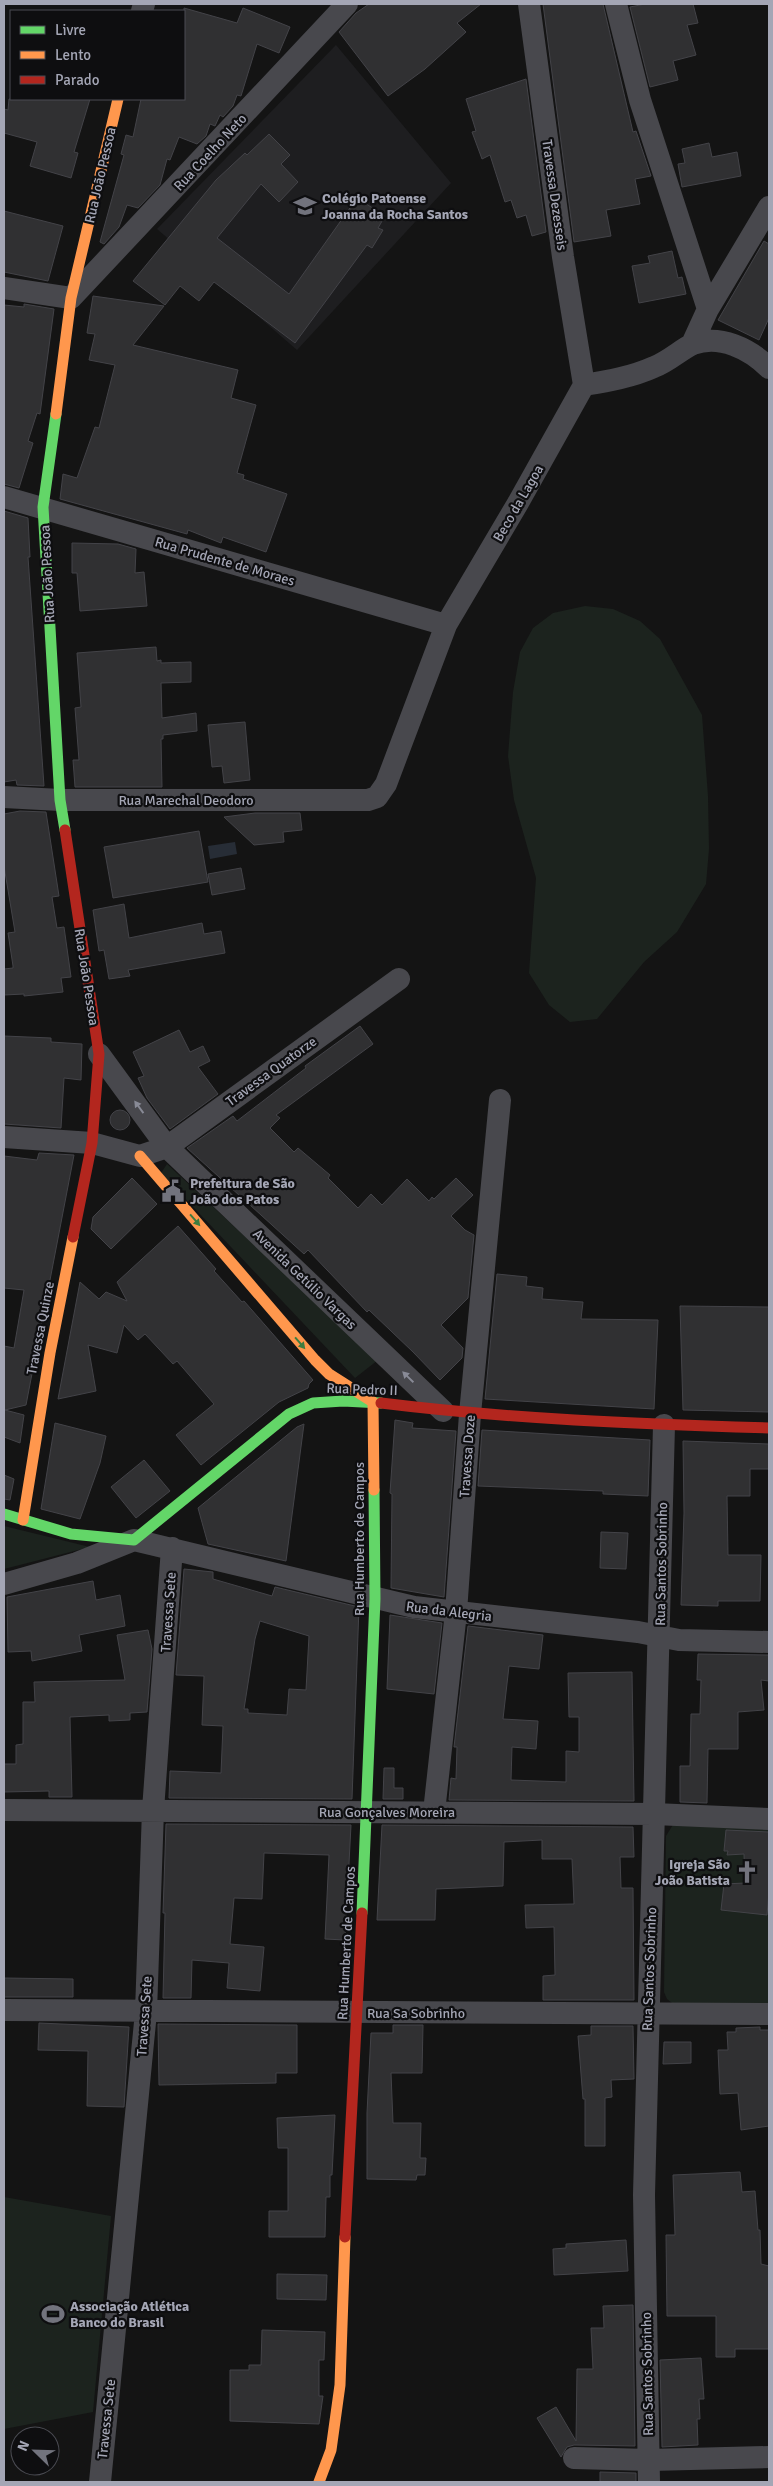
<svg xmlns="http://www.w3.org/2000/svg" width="773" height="2486" font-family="Signika,sans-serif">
	<rect width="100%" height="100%" fill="#141414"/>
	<path fill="#1e1e20" d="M336 45 451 183 297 350 157 229Z"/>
	<path fill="#1c231e" d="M585 606 613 609 640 621 660 639 702 715 708 796 709 849 706 884 677 932 644 962 597 1019 570 1022 549 1005 529 973 536 878 514 800 508 756 513 692 520 652 533 628 553 613Z
		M167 1164 378 1360 355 1378 161 1173Z
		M4 1526 90 1547 4 1569Z
		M674 1823 769 1825V2008L672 2003 667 1999 664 1992 666 1836Z
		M4 2197 111 2216 93 2412 4 2429Z"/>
	<path fill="#272d36" d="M235 842 237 854 210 859 208 846Z"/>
	<path fill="#303032" stroke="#434348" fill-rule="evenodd" d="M369 4H481L457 23 466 32 425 69 388 96 339 32 356 13Z
		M543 4H603L633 132 636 131 651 176 635 179 640 204 606 210 611 236 574 242Z
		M645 4H693L698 23 687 25 696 55 673 61 678 80 650 87 630 7Z
		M184 8 237 23 243 8 290 27 279 53 257 44 241 96 237 95 233 106 223 117 220 115 215 126 210 124 206 136 197 144 179 137 170 160 167 159 160 185 138 208 127 205 119 227 104 244 100 242 124 155 121 154 126 135 133 137 141 99H184Z
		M526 79 546 232 532 236 526 215 517 218 511 200 505 202 490 155 482 159 472 132 476 131 466 99Z
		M9 99H90L74 152 78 153 71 178 30 166 37 142 4 133V109L8 110Z
		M269 134 290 155 281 164 298 182 279 202 261 184 217 238 289 294 357 198 385 216 378 228 383 230 372 248 367 245 295 343 214 282 199 301 180 286 165 305 133 281 216 180 245 153 247 155Z
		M709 143 712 157 737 152 741 176 682 187 678 164 685 163 682 149Z
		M4 211 63 226 48 281 4 272Z
		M764 241 769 244V318L759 340 718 320Z
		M672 251 678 278 682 277 686 294 639 303 632 266 650 263 648 256Z
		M93 296 164 306 133 345 238 370 231 398 256 405 237 473 244 475 243 479 287 494 266 552 223 537 221 543 188 530 187 534 60 499 63 474 77 478 95 427 99 428 115 365 89 360 95 334 87 333Z
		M24 304 54 309 40 414 37 413 28 441 33 443 19 488 4 484V305L24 307Z
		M4 511 28 518 30 557H28L44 786 17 785 16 780 4 782Z
		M72 543 118 544 136 549 135 573 144 572 147 606 80 611 77 573H72Z
		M156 647 157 661 161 660V663L191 662V682L161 683 162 718 196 713 197 731 163 735V739H161L162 787H75L73 760H79L75 708 81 707 77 653Z
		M245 722 250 780 224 783 222 766 212 767 208 725Z
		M20 811 46 812 59 896 52 897 57 928 64 927 71 977 61 978 63 992 24 996V994L4 995V969L13 968V966L8 933 15 932 4 866V814Z
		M255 813H300L302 830 283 832 284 842 254 845 224 817Z
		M199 831 208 882 113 898 104 847Z
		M241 868 245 889 212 895 208 874Z
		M124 904 129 938 202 923 204 934 221 931 225 953 128 970 130 976 109 979 104 950 99 951 93 910Z
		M360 1026 373 1044 276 1115 280 1118 270 1128 294 1152 298 1148 330 1175 328 1178 358 1208 371 1194 382 1205 407 1179 429 1201 432 1197 434 1199 456 1178 473 1195 451 1216 465 1230 474 1235 468 1298 441 1325 463 1348 462 1358 440 1380 413 1352 369 1310 367 1312 308 1250 304 1254 187 1148 233 1116 237 1121 306 1068 305 1066Z
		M179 1030 190 1052 203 1046 210 1061 198 1067 218 1094 170 1129 147 1098 138 1078 144 1076 133 1052Z
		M4 1036 51 1038V1042L82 1044 81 1080 64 1078 61 1128 4 1124Z
		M110 1120a10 10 0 1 1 20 0a10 10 0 1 1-20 0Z
		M39 1153 74 1155 26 1405 5 1410 24 1415 20 1443 4 1437V1346L14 1348 24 1290 4 1288V1156L37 1160Z
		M132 1178 157 1204 111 1249 91 1229 93 1217Z
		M178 1226 216 1269 214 1271 242 1302 244 1301 313 1380 309 1384 308 1388 279 1402 201 1465 176 1435 214 1404 177 1361 173 1364 145 1334 138 1340 124 1325 117 1353 88 1345 96 1391 58 1399 80 1282 99 1299 106 1292 127 1301 117 1282Z
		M497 1274 527 1277 526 1286 543 1288 542 1299 583 1302 581 1319 658 1320 654 1409 485 1399Z
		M680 1306 769 1307V1412L683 1410Z
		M395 1420 413 1423 412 1428 456 1431 444 1597 391 1588 392 1494 390 1493Z
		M55 1423 106 1436 100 1463 80 1519 41 1509Z
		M304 1424 286 1561 208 1544 198 1508 297 1427Z
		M482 1430 650 1440 648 1496 603 1494V1491L478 1486Z
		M683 1441 769 1444V1469H750V1496H727L728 1555H761L760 1601H718V1606L681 1605 684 1513Z
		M144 1460 170 1491 136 1518 111 1487Z
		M4 1475 14 1479 10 1500 4 1499Z
		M601 1532 628 1533 626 1569 600 1568Z
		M184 1569 213 1572V1579L272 1596 275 1587 359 1607 352 1799 169 1798 170 1771 221 1773 223 1726 202 1725 204 1676 176 1675ZM260 1621 309 1636 306 1690 289 1689 287 1715 248 1713V1709H244L255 1639Z
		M93 1581 96 1600 120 1595 125 1626 79 1635 82 1651 32 1661 31 1651 8 1652 7 1597Z
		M390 1615 442 1623 434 1694 387 1689Z
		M468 1626 543 1635 539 1669 509 1666 503 1719 538 1721 536 1749 512 1747 511 1780 566 1782V1751L579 1752V1717H569L568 1673 632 1672 634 1801 449 1800 451 1778 456 1779 457 1747H454Z
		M148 1630 152 1649 147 1712 130 1713V1720L109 1721V1715L70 1717 72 1797H49V1791L4 1792V1764H16V1745L23 1744V1702H35L34 1682 125 1680 117 1635Z
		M698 1654 769 1655V1681L761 1680 764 1710 738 1712V1749H708L707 1803 680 1802V1766H690L691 1714H700L701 1680H697Z
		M384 1768H394V1788H403V1799H383Z
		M166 1824 351 1825 345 1940 325 1939 329 1855 264 1853 262 1899 234 1898 230 1944 264 1947 260 1991 227 1988 229 1963 192 1960 191 1998H163L165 1913H163Z
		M382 1825 633 1827 634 1857H620L621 1888H633L634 2000H543V1976L555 1975 554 1927 526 1928 525 1905 574 1904 572 1859H542V1840L504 1842 503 1886 436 1889 435 1920H377Z
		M726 1830 769 1832V1892L767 1915 721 1910 724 1884 745 1883 744 1854 727 1855 728 1851H724Z
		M4 1978 73 1979V1997H4Z
		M39 2023 129 2027 124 2107 87 2106 88 2051 38 2050Z
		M158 2024 297 2025V2073H276V2083L159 2085Z
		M393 2025H423L422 2073H391L393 2123H421L420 2158H426L425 2175H417L416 2180 367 2179V2113L371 2033H393Z
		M591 2026H633L634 2079 611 2080 612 2097 605 2098V2146H585V2099H583L578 2036 591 2035Z
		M760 2027V2030H769V2126L741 2130 738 2093 720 2094 718 2050H728L727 2032H736V2028Z
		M664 2042H691V2063L663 2064Z
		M335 2115 332 2175H330V2197H326L325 2237H269V2211H288V2148H278L277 2118Z
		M740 2172 742 2192 755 2191 758 2230H760L761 2264 769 2266V2349H735V2357H716V2316H667L666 2235H675L673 2175Z
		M626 2240 628 2271 554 2275 553 2249 566 2248V2244Z
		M277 2274 327 2275 326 2300 277 2299Z
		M633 2305 635 2446 574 2445 567 2447 561 2457 537 2418 556 2407 576 2441 577 2369H593L591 2328H604L603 2306Z
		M262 2330 325 2332 324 2360H319V2396H323L319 2424 230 2421V2370H249V2365H261Z
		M701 2358 704 2399H699L700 2419H697L698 2445 662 2447 660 2360Z
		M600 2472 636 2473V2482H600Z"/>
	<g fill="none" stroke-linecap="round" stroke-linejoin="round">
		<path stroke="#48484d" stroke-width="22" d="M529 4 563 257 584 385
			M616 4 640 100 708 309
			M142 11 144 4
			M4 288 71 298 347 4
			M692 344 708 309 769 207
			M4 497 446 625
			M4 797 60 800H368L377 797 386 784 446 625 518 503 584 385C608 381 632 377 654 367 668 362 683 348 693 344 720 334 750 349 769 368
			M99 1054 167 1147 443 1411
			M4 1137 92 1143 140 1156 167 1147 399 979
			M4 1584 77 1563 134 1540 414 1607 638 1632 679 1640 769 1642
			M4 1810 654 1814 769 1819
			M434 1812 456 1612 470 1414 500 1100
			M4 2010 769 2014
			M574 2458 649 2460 769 2457
			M100 2482 146 2012 153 1810 172 1548
			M649 2482 644 2195 664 1425"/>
		<path stroke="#63d668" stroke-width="11" d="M56 414 43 507 60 800 65 830
			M4 1514 71 1534 134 1540 289 1414 313 1403 343 1401 381 1403
			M362 1913 375 1599 374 1490"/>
		<path stroke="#ff974d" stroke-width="11" d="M56 414 71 298 118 99
			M140 1156 315 1360 329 1374 373 1402 374 1490
			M23 1520 50 1353 73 1237
			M319 2482 331 2450 340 2385 345 2237"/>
		<path stroke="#b3261e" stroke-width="11" d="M65 830 99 1054 92 1143 73 1237
			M381 1403C510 1419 639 1424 769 1428
			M345 2237 362 1913"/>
	</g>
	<defs><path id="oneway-solid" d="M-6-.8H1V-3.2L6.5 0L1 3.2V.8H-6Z" transform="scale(1.25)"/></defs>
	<g fill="#888a96">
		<use href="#oneway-solid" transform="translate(139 1107) rotate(-126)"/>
		<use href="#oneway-solid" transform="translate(408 1377) rotate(-136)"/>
	</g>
	<g fill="#3d7c40">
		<use href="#oneway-solid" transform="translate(195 1220) rotate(49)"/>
		<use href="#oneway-solid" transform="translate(300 1343) rotate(49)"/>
	</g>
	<defs>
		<symbol id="school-bare" viewBox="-9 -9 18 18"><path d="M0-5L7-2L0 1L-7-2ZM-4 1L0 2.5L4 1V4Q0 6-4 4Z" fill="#72737d" stroke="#0e0e10" stroke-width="2.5" paint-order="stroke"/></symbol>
		<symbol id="civic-bare" viewBox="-9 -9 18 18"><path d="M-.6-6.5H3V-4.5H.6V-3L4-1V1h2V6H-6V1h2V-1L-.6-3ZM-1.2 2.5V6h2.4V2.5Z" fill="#72737d" stroke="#0e0e10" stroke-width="2.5" paint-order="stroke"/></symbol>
		<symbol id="church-bare" viewBox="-9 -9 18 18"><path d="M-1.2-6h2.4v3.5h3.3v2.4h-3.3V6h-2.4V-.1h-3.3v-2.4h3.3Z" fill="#72737d" stroke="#0e0e10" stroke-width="2.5" paint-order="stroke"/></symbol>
		<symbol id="stadium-bare" viewBox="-9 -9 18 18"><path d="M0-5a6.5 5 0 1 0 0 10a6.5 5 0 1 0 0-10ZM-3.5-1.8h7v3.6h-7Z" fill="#72737d" stroke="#0e0e10" stroke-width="2.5" paint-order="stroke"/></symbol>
	</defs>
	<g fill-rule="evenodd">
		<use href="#school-bare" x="289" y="190" width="32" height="32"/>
		<use href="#civic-bare" x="157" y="1175" width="32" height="32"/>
		<use href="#church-bare" x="731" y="1856" width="32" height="32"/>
		<use href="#stadium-bare" x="37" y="2298" width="32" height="32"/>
	</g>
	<g text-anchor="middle" stroke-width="4.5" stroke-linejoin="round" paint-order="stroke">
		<g font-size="14" fill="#a4a6b5" stroke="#0e0e10">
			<text transform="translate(210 152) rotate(-47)" y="5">Rua Coelho Neto</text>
			<text transform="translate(100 175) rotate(-77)" y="5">Rua João Pessoa</text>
			<text transform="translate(555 195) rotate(82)" y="5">Travessa Dezesseis</text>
			<text transform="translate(518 503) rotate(-60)" y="5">Beco da Lagoa</text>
			<text transform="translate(225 561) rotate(16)" y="5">Rua Prudente de Moraes</text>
			<text transform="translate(47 574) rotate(-93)" y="5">Rua João Pessoa</text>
			<text x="186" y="805">Rua Marechal Deodoro</text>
			<text transform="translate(87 977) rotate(81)" y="5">Rua João Pessoa</text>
			<text transform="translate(271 1071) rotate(-36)" y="5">Travessa Quatorze</text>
			<text transform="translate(305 1279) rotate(44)" y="5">Avenida Getúlio Vargas</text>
			<text transform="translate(40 1328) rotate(-79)" y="5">Travessa Quinze</text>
			<text transform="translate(362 1389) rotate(2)" y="5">Rua Pedro II</text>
			<text transform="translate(467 1456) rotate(-86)" y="5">Travessa Doze</text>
			<text transform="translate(359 1539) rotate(-90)" y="5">Rua Humberto de Campos</text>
			<text transform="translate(661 1564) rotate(-89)" y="5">Rua Santos Sobrinho</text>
			<text transform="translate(449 1611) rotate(7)" y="5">Rua da Alegria</text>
			<text transform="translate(168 1612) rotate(-86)" y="5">Travessa Sete</text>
			<text x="387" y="1817">Rua Gonçalves Moreira</text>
			<text transform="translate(346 1943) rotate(-87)" y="5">Rua Humberto de Campos</text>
			<text transform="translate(649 1969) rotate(-88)" y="5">Rua Santos Sobrinho</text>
			<text x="416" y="2018">Rua Sa Sobrinho</text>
			<text transform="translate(144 2016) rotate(-86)" y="5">Travessa Sete</text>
			<text transform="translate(647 2374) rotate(-91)" y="5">Rua Santos Sobrinho</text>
			<text transform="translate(106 2419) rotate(-84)" y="5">Travessa Sete</text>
		</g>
		<g font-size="14" font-weight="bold" fill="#a4a6b5" stroke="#0e0e10" text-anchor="start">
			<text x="322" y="203">Colégio Patoense<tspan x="322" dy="16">Joanna da Rocha Santos</tspan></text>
			<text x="190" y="1188">Prefeitura de São<tspan x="190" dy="16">João dos Patos</tspan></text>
			<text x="730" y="1869" text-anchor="end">Igreja São<tspan x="730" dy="16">João Batista</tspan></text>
			<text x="70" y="2311">Associação Atlética<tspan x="70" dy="16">Banco do Brasil</tspan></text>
		</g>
	</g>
	<rect width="773" height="2486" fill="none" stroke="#a4a6b5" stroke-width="10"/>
	<rect x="10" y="10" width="175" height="90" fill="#0e0e10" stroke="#4a4b52"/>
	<rect x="20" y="26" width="25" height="8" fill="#63d668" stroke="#4a4b52"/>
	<text x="55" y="35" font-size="15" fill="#a4a6b5">Livre</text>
	<rect x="20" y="51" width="25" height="8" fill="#ff974d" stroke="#4a4b52"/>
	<text x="55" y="60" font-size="15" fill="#a4a6b5">Lento</text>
	<rect x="20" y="76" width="25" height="8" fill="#b3261e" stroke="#4a4b52"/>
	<text x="55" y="85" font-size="15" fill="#a4a6b5">Parado</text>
	<g transform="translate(35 2451) rotate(293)"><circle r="24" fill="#0e0e10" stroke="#4a4b52"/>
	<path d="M0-4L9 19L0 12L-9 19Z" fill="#72737d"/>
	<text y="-8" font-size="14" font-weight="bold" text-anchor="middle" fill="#a4a6b5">N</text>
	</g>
</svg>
